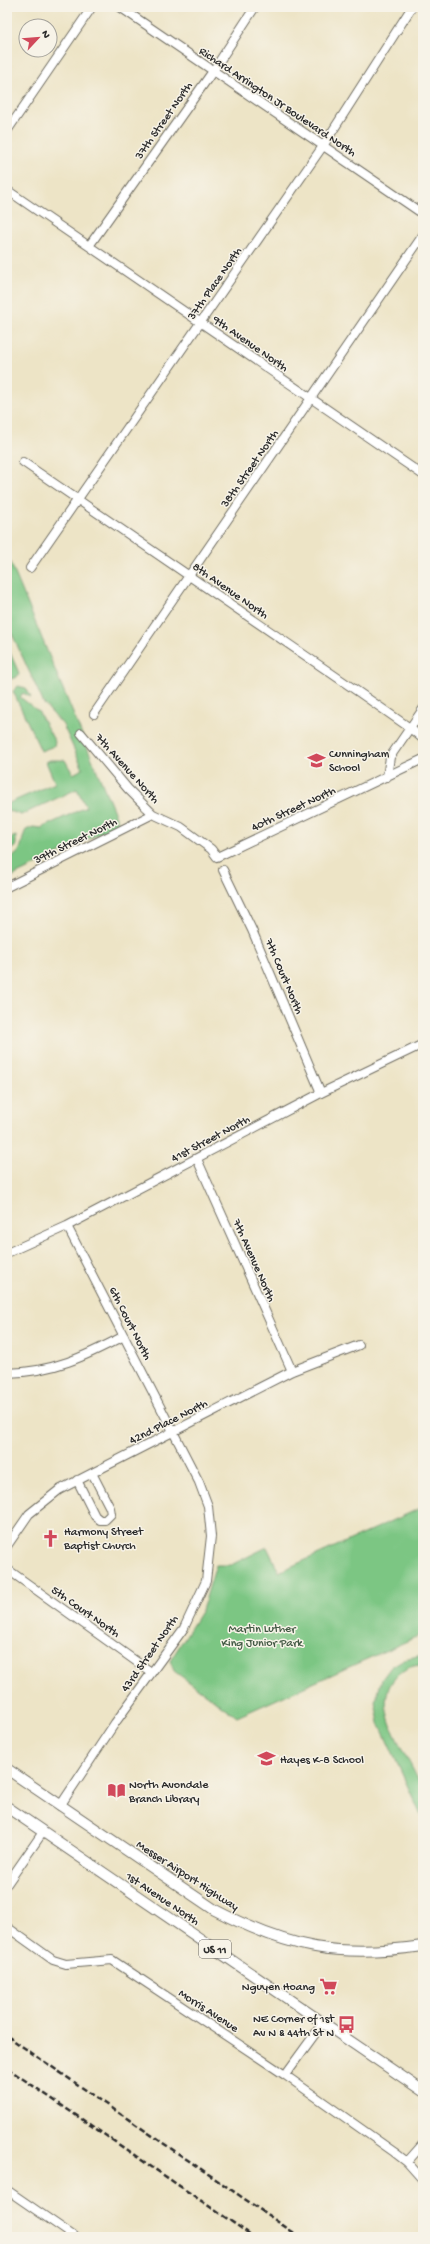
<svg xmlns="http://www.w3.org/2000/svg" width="430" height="2244" font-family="'Gochi Hand',sans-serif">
	<rect width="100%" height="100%" fill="#f7f3e8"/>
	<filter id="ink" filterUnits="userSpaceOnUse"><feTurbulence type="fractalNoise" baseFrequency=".025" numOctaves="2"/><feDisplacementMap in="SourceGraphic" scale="8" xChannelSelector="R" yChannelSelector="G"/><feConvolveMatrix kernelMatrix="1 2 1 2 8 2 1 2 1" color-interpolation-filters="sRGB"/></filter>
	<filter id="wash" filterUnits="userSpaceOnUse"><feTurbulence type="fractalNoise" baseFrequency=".012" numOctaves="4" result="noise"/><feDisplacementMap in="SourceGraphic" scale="16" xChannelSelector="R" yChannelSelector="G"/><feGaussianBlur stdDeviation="0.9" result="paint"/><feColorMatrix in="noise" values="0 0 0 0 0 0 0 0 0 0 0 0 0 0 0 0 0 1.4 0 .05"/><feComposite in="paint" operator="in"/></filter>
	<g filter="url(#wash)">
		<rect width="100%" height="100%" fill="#ede4c6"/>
		<path fill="#7cc683" stroke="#547857" d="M7 554 119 824 7 879V857C24 857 20 840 26 830L33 827 41 828 86 807 77 789 21 815 7 810V804L55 783 46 762 50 760H65L73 774 83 769 63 725 44 704 12 634 7 630Z
			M7 646 19 673 17 677 8 680Z
			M18 686 26 688 31 697 23 693 20 697 38 711 55 742 54 746 41 751 13 691Z
			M16 836V846L7 852V839Z
			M423 1507V1634L237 1717 174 1671 170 1661 202 1610 216 1565H231L267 1547 279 1572Z
			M423 1655V1665C412 1665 403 1669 396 1677 365 1710 417 1762 423 1795 424 1803 423 1812 423 1820L379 1723 375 1701 382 1679 391 1667 404 1659Z"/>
	</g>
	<g filter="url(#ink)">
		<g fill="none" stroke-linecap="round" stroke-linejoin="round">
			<defs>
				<path id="minor" d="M120 7 423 214
					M7 131 92 7
					M7 190 423 475
					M89 246 213 71 255 7
					M23 462 357 691 410 728 423 739
					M30 568 323 146 412 7
					M94 714 423 235
					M81 733 128 789 153 814 181 827 211 849 217 857 423 759
					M387 777 390 757 423 709
					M223 870 252 930 321 1093
					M7 887 153 814
					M197 1159 292 1371
					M7 1253 67 1226 321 1093 423 1044
					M7 1373C53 1372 84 1357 124 1336
					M77 1480 95 1516 100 1520H105L111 1514 110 1508 92 1473
					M7 1546 29 1514 59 1490 292 1371 359 1345
					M7 1569 151 1672
					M60 1806 115 1723 184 1628 206 1581 211 1536 208 1506 199 1482 67 1226
					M7 1884 43 1832
					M7 1927 53 1960 66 1964 112 1960 285 2075 394 2152 407 2162 423 2180
					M285 2075 323 2023
					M407 2162 423 2144
					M7 2190 75 2237"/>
				<path id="major" d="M7 1769 215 1910C290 1949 339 1958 423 1946
					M7 1807 423 2091"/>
			</defs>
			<use href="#minor" stroke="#6f6c61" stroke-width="10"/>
			<use href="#major" stroke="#6f6c61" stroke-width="12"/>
			<use href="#minor" stroke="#fff" stroke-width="8"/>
			<use href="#major" stroke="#fff" stroke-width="10"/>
			<path stroke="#2b2b2b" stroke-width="2.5" stroke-dasharray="6 3" stroke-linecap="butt" d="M7 2036 300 2237
				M7 2068 254 2237"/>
		</g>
	</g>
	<defs>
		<symbol id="school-bare" viewBox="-9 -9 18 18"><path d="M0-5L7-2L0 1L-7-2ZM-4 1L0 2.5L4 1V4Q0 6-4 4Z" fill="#d1495b" stroke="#f7f3e8" stroke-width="2.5" paint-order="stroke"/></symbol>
		<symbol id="church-bare" viewBox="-9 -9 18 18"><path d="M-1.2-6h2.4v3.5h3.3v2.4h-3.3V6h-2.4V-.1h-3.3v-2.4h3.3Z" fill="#d1495b" stroke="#f7f3e8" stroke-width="2.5" paint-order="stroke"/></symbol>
		<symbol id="library-bare" viewBox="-9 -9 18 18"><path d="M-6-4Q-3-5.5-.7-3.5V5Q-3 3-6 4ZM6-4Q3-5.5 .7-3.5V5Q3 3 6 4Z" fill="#d1495b" stroke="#f7f3e8" stroke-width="2.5" paint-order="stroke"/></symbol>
		<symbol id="supermarket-bare" viewBox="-9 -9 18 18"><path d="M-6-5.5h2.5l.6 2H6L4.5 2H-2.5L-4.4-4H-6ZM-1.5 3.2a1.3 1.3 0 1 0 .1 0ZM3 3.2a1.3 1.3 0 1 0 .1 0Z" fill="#d1495b" stroke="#f7f3e8" stroke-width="2.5" paint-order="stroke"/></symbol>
		<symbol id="bus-bare" viewBox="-9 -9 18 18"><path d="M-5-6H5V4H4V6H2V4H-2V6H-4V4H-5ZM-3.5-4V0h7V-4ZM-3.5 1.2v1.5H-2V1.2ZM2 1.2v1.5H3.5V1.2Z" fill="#d1495b" stroke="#f7f3e8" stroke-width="2.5" paint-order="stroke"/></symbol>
	</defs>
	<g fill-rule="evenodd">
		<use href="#school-bare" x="304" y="748" width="25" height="25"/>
		<use href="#church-bare" x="38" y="1526" width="25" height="25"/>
		<use href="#school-bare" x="254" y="1746" width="25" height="25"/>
		<use href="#library-bare" x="104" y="1778" width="25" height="25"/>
		<use href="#supermarket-bare" x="316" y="1974" width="25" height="25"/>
		<use href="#bus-bare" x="334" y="2012" width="25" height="25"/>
	</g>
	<g text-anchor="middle" stroke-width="3" stroke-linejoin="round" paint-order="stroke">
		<rect fill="#f7f3e8" stroke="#686764" stroke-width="1" x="199" y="1940" width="32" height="18" rx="3"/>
		<g font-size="11" font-weight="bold" fill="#2b2b2b">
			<text x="215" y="1953">US 11</text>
		</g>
		<g font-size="12" fill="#2b2b2b" stroke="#f7f3e8">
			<text transform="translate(278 101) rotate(34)" y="4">Richard Arrington Jr Boulevard North</text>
			<text transform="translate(163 120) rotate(-55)" y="4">37th Street North</text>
			<text transform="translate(214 283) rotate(-55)" y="4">37th Place North</text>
			<text transform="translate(251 343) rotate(35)" y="4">9th Avenue North</text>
			<text transform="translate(249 468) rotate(-55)" y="4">38th Street North</text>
			<text transform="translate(231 590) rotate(35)" y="4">8th Avenue North</text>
			<text transform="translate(128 768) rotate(48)" y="4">7th Avenue North</text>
			<text transform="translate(293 808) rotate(-25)" y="4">40th Street North</text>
			<text transform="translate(75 840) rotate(-26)" y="4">39th Street North</text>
			<text transform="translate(285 976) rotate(67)" y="4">7th Court North</text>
			<text transform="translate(210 1138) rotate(-28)" y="4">41st Street North</text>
			<text transform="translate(255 1260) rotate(66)" y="4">7th Avenue North</text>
			<text transform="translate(131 1323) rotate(63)" y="4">6th Court North</text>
			<text transform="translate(168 1421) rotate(-27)" y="4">42nd Place North</text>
			<text transform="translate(86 1611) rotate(35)" y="4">5th Court North</text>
			<text transform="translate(149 1653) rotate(-55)" y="4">43rd Street North</text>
			<text transform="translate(188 1875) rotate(33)" y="4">Messer Airport Highway</text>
			<text transform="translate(163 1898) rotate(34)" y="4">1st Avenue North</text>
			<text transform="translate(209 2010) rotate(33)" y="4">Morris Avenue</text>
		</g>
		<g font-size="12" fill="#2b2b2b" stroke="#f7f3e8" text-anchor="start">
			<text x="329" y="757">Cunningham<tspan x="329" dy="14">School</tspan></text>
			<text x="64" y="1535">Harmony Street<tspan x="64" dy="14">Baptist Church</tspan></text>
			<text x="280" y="1763">Hayes K-8 School</text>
			<text x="129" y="1788">North Avondale<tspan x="129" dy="14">Branch Library</tspan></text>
			<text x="315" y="1990" text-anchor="end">Nguyen Hoang</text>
			<text x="334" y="2022" text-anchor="end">NE Corner of 1st<tspan x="334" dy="14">Av N &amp; 44th St N</tspan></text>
		</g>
		<g font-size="12" fill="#435a45" stroke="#f7f3e8">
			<text x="262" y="1632">Martin Luther<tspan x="262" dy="14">King Junior Park</tspan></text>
		</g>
	</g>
	<rect width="430" height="2244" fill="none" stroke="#f7f3e8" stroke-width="24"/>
	<g transform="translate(38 38) rotate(64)"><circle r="19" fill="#f7f3e8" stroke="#a5a39c"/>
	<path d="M0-3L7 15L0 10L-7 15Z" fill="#d1495b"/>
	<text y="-6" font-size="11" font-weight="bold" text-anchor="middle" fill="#2b2b2b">N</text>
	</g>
</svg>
